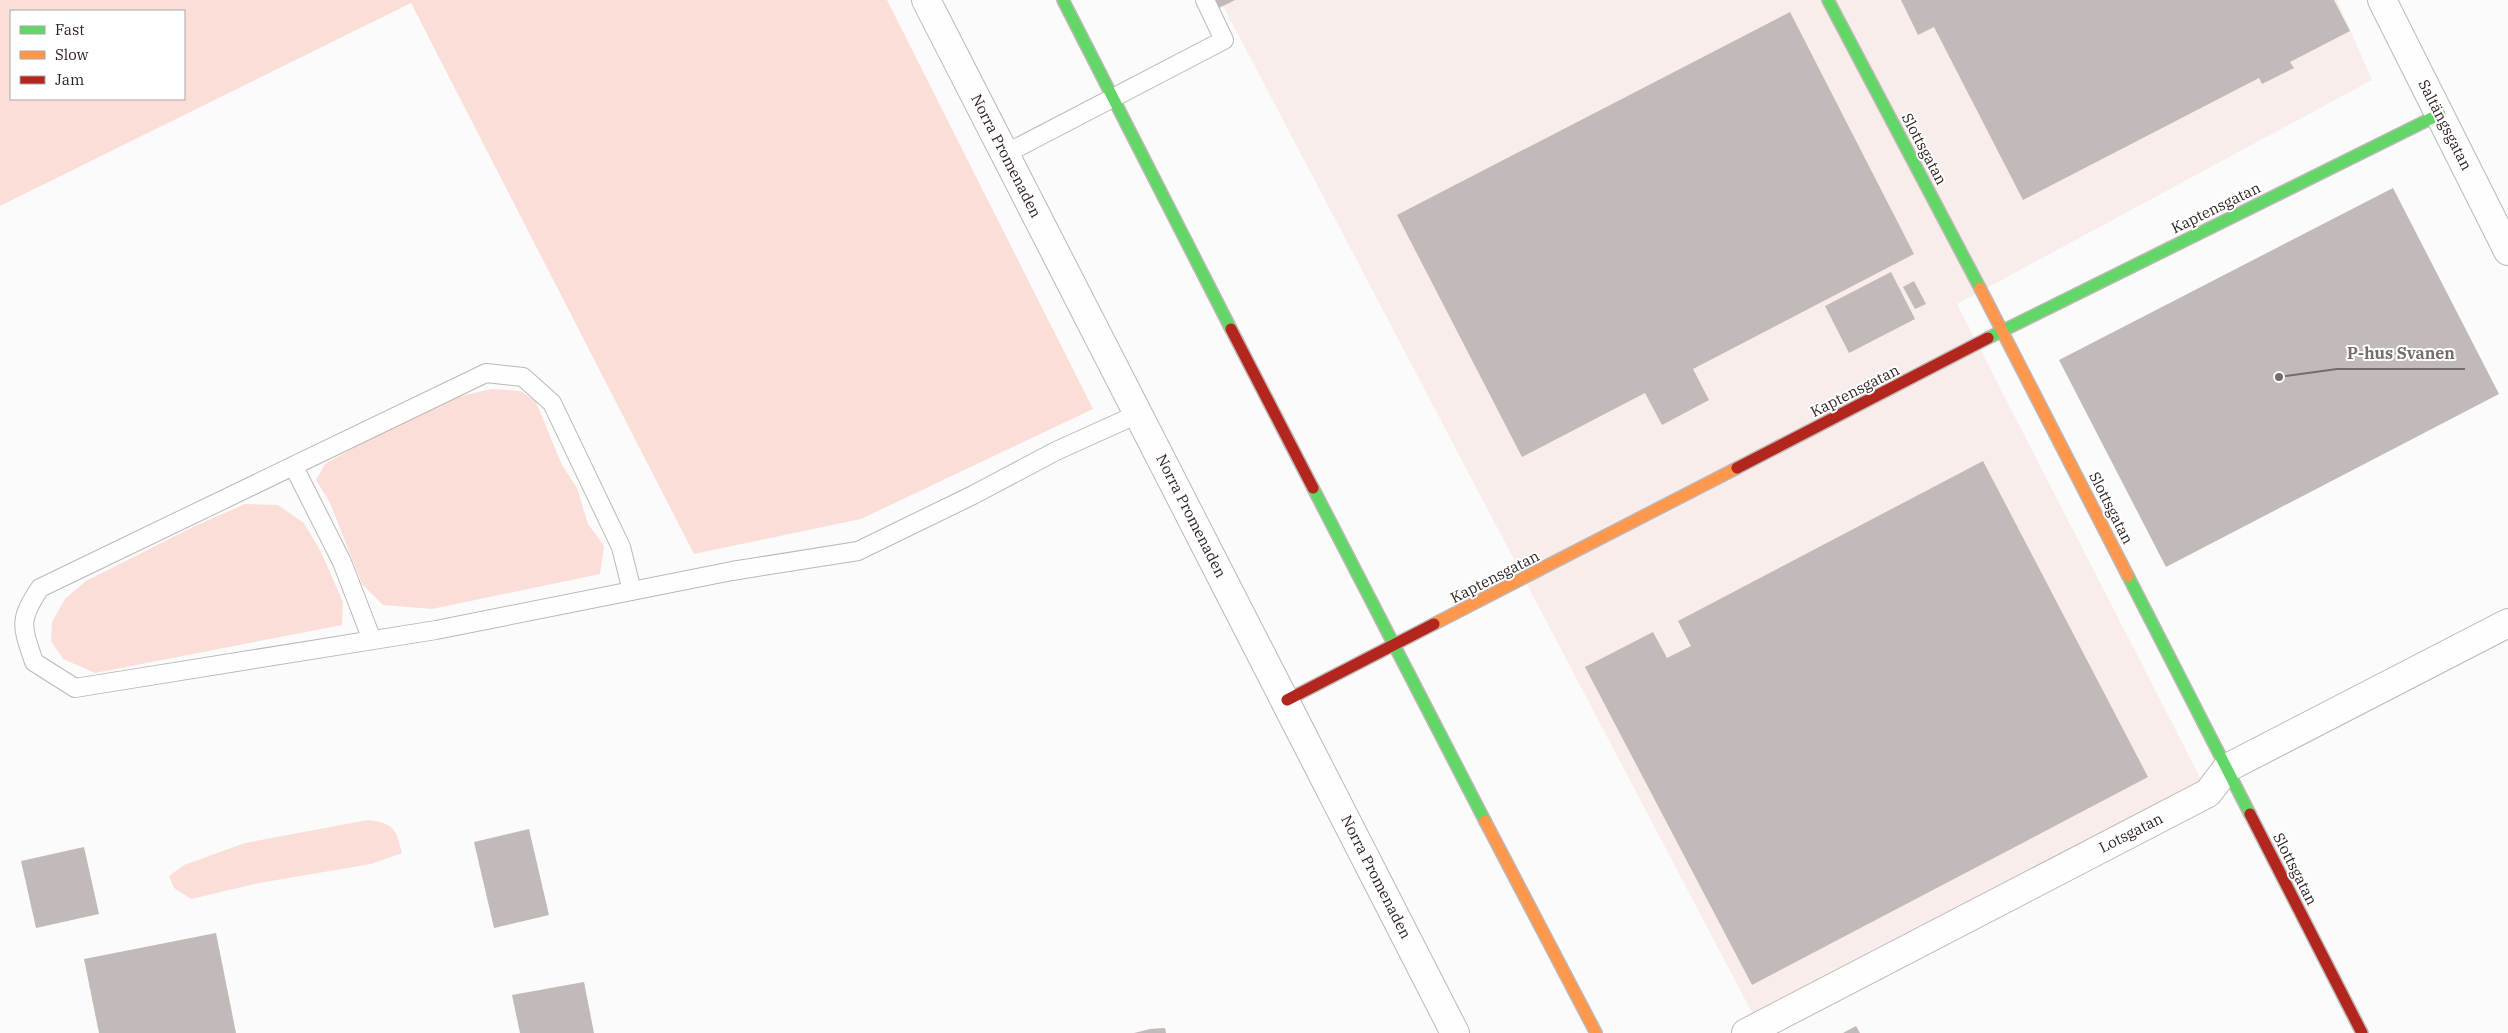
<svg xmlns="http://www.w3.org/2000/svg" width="2508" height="1033" font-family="'IBM Plex Serif',serif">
	<rect width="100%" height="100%" fill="#fbfbfb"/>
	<path fill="#f8edeb" d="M1220 0H2337L2372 80 1957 304 2208 793 1759 1026Z"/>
	<path fill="#fcded9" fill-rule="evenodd" d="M0 0H887L1093 409 861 519 694 554 411 3 0 206ZM11 11H184V99H11Z
		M491 389 521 391 536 402 562 465 577 488 588 524 604 546 600 574 432 609 383 605 362 584 330 503 316 480 325 464 364 442 457 397Z
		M245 504 278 505 304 523 321 552 343 602 342 625 95 673 63 659 51 641 52 622 65 599 86 581 195 526Z
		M368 820C393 823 396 828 402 853L371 864 259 883 191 899 174 888 169 876 184 865 245 843Z"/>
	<path fill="#c1bab9" d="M1205 0H1235L1211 12Z
		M1901 0H2334L2350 31 2290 62 2294 68 2262 84 2259 78 2023 200 1934 27 1918 35Z
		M1790 12 1914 254 1693 369 1709 400 1662 425 1645 393 1522 457 1397 215Z
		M2393 188 2499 394 2166 567 2059 360Z
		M1891 272 1915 319 1849 353 1825 306Z
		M1914 281 1926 304 1915 309 1903 287Z
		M1983 461 2148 777 1752 985 1585 667 1653 632 1667 658 1691 646 1678 621Z
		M529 829 549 915 494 928 474 842Z
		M84 847 99 914 36 928 21 861Z
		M216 933 236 1033H99L84 959Z
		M584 982 594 1033H520L512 995Z
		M1856 1026 1860 1033H1843Z
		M1165 1028 1166 1033H1134L1150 1029Z"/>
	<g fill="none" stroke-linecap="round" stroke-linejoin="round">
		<defs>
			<path id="lane" d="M1005 154 1224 40 1205 0
				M294 467 342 562 372 640
				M632 591 621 547 552 403 523 377 486 373 40 588C18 621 22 626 34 662L75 688 436 630 732 571 858 551 973 495 1056 451 1138 414"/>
			<path id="street" d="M926 0 1455 1033
				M2382 0 2508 251
				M1746 1033 2208 793 2227 768 2508 623"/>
			<path id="fast" d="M1063 0 1231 329
				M1828 0 1980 288
				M1988 338 2440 114
				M1313 488 1485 821
				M2128 576 2250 814"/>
			<path id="slow" d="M1980 288 2128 576
				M1434 624 1737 468
				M1485 821 1596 1033"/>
			<path id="jam" d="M1231 329 1313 488
				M1737 468 1988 338
				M1287 700 1434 624
				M2250 814 2362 1033"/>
		</defs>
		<use href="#lane" stroke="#beb7b6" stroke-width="20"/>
		<use href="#street" stroke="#beb7b6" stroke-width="30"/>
		<use href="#fast" stroke="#beb7b6" stroke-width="14"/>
		<use href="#slow" stroke="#beb7b6" stroke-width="14"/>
		<use href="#jam" stroke="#beb7b6" stroke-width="14"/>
		<use href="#lane" stroke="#fefefe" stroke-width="18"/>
		<use href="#street" stroke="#fefefe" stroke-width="28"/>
		<use href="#fast" stroke="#63d668" stroke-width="11"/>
		<use href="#slow" stroke="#ff974d" stroke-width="11"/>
		<use href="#jam" stroke="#b3261e" stroke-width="11"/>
	</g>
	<g text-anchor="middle" stroke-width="4" stroke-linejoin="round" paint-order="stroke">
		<g font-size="15" fill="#2d1f1d" stroke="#fff">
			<text transform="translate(2445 125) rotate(63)" y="5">Saltängsgatan</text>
			<text transform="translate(1924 149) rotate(62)" y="5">Slottsgatan</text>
			<text transform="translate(1006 156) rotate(63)" y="5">Norra Promenaden</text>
			<text transform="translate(2216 208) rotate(-26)" y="5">Kaptensgatan</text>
			<text transform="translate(1855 391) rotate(-27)" y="5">Kaptensgatan</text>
			<text transform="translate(2111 508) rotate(63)" y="5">Slottsgatan</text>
			<text transform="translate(1191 516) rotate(63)" y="5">Norra Promenaden</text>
			<text transform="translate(1495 577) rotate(-27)" y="5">Kaptensgatan</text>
			<text transform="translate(2131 833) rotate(-27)" y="5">Lotsgatan</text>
			<text transform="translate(2295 869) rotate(63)" y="5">Slottsgatan</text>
			<text transform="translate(1376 877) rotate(63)" y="5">Norra Promenaden</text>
		</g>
	</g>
	<path fill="none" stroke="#756c6b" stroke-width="2" d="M2279 377L2337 369H2465"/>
	<circle fill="#756c6b" stroke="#fff" stroke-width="2" cx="2279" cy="377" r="5"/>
	<g font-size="16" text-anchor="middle" font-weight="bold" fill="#756c6b" stroke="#fff" stroke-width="4" stroke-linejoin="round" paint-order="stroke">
		<text x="2401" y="359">P-hus Svanen</text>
	</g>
	<rect x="10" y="10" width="175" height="90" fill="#ffffff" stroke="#aba5a5"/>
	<rect x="20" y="26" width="25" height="8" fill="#63d668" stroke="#aba5a5"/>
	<text x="55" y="35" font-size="15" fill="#2d1f1d">Fast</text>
	<rect x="20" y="51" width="25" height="8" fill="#ff974d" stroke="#aba5a5"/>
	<text x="55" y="60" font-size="15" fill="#2d1f1d">Slow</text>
	<rect x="20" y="76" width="25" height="8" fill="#b3261e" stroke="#aba5a5"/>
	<text x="55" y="85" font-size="15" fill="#2d1f1d">Jam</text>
</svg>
